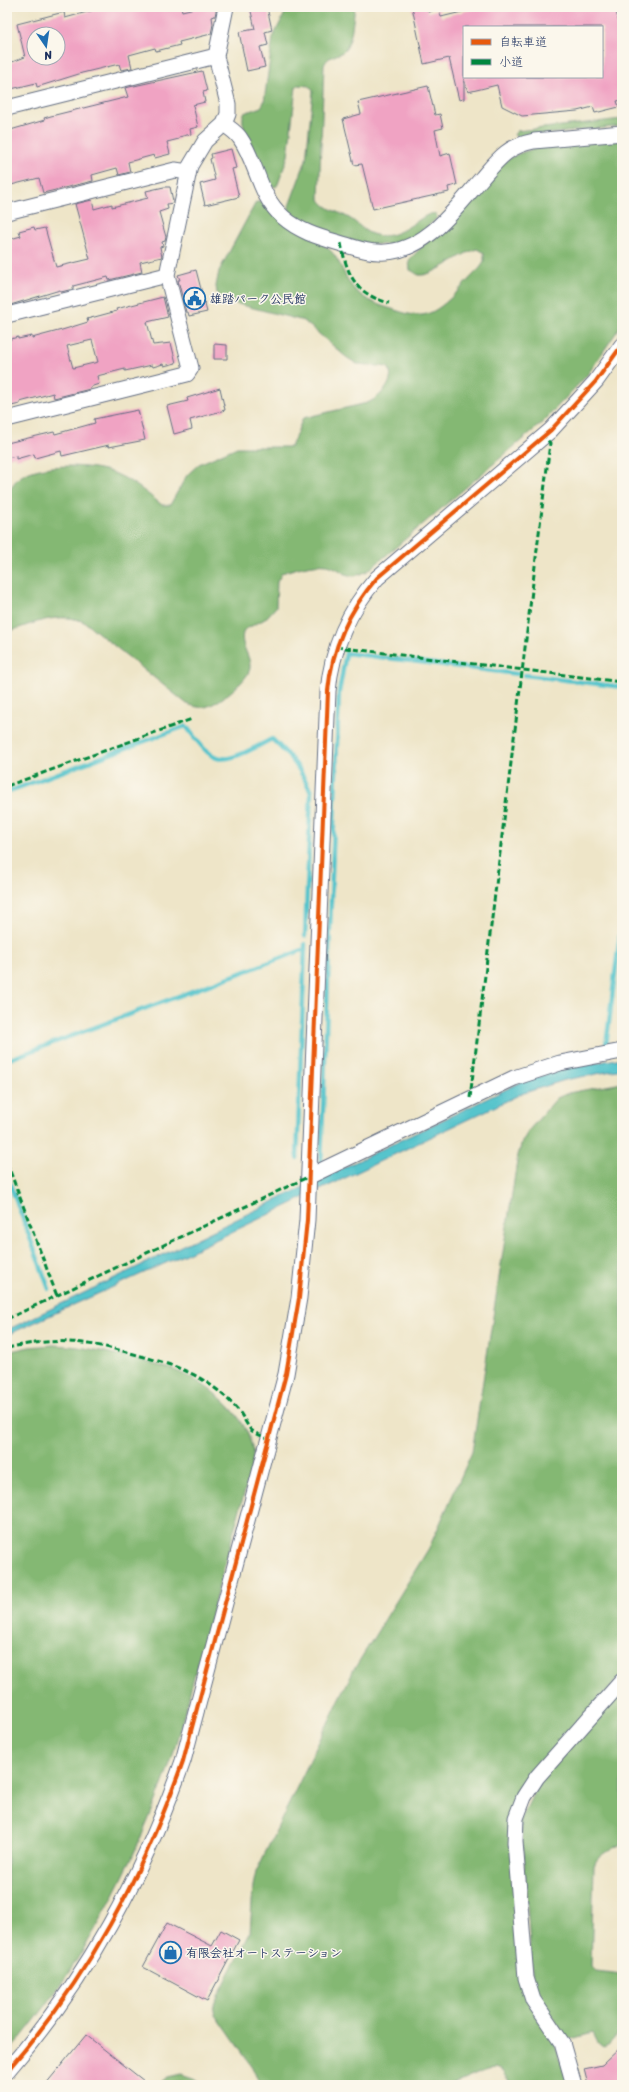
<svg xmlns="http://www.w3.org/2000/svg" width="629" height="2092" font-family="Sriracha,'Klee One',sans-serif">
	<rect width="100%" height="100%" fill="#fbf7ec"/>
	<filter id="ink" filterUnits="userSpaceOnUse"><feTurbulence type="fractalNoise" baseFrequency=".025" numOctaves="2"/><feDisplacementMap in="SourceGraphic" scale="8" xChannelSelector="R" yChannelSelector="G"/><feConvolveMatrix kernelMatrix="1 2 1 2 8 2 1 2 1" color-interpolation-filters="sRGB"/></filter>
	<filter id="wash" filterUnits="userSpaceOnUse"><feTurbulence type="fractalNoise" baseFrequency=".012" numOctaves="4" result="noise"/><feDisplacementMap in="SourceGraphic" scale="16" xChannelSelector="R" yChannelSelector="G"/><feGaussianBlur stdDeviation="0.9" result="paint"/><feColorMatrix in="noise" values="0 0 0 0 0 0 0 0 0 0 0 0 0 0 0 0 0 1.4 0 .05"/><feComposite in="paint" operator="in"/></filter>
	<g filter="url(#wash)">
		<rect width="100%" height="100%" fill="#eee5c8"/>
		<path fill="#84b873" stroke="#507468" d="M288 7H355C353 17 352 44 344 51 336 57 328 55 324 65L319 198C326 210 338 211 349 218 357 222 363 231 372 234 401 244 423 209 436 214L437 218C426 228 413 240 399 243 371 250 310 232 289 212V206L306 160 313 91 309 86 298 85 296 87 288 156 278 184 276 187 269 185C262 170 237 127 244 113L261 107 264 102 273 37Z
			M622 119V126L519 137 514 135 517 131Z
			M622 140V324L588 374 544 421 369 570C345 584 345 568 326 565 313 563 293 569 282 573L277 582 276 607 265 619 244 630C238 645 251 654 250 668 249 680 217 705 205 707 198 708 193 706 187 704L86 623C60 610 33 624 7 632V494C11 488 14 481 20 477 41 462 94 464 116 474 133 481 148 494 162 505H170L187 475 199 464 237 447H291L303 418 367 403C380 398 397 381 388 367L357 364 346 357 304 321 226 301 217 293 216 286 219 271 256 202H261C282 220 308 231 329 249 341 260 344 278 355 290 365 300 378 305 392 309 401 312 412 316 422 315 442 313 465 282 480 268L484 262V253L477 249C461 253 433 277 419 275 416 274 413 271 410 270L409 260 503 163C529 141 588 143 622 140Z
			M622 1083V1674L520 1794 521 1979 552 2034 569 2085H511L502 2071 495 2068 487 2069 451 2085H260L252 2067 216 2015 214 2004 250 1933 253 1886 256 1872 353 1671 429 1548 472 1452 518 1155 522 1142 529 1130 557 1098 568 1093Z
			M53 1345C86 1346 115 1354 146 1362 158 1366 172 1368 183 1374 216 1389 255 1422 253 1461L172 1758C134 1866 83 1967 7 2054V1352L29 1347Z
			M622 1687V1844C612 1849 597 1854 594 1866L591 1966 596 1971 622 1974C622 1995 629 2040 603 2047L598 2043 593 2033 567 2040 533 1988 521 1819 540 1780Z
			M181 2074 193 2078 207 2085H156L168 2077Z"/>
		<path fill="#57c4cc" stroke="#397a95" d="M622 1058V1069L565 1080 521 1094 190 1252 7 1335V1330L517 1084 562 1069Z"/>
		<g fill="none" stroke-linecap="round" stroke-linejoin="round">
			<path stroke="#57c4cc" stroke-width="4.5" d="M525 675 622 687
				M7 792 186 726C194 736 201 748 211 755 225 767 257 746 272 739 292 758 299 766 311 792L305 936
				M606 1046 622 918
				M7 1060 305 949
				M297 1158 305 944
				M321 1162 339 692 346 653 518 674
				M7 1176 49 1289"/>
		</g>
		<g id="blocks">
			<path fill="#f0a3c3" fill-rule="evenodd" d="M97 7H181L182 11 199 7H217L215 16 212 17 213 24 211 34 179 42 180 45 156 51 155 48 129 55 132 68 121 70 119 64 82 73 37 87 36 83 7 90V64L25 57 17 24 64 12 65 18 98 9ZM34 34H58V58H34Z
				M250 7H267L272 30 265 32 268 45 260 47 265 67 247 71 239 32 255 29Z
				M412 7H427L428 12 439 9 441 17 482 7H615L622 36V100L617 101 619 107 595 113 593 107 577 111 522 116 502 106 497 85 468 92 464 79V99L459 100 449 58 424 64ZM464 27H602V77H464Z
				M202 71 207 91 203 92 205 102 193 105 198 127 190 129 191 134 179 137V139L167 142 170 154 155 158 154 155 128 162 130 172 119 175 117 168 92 175 93 181 43 193 39 178 7 186V131L45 120 44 118 51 116 128 97 125 88Z
				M428 86 435 115 440 114 443 128 435 130 440 156 450 153 457 185 448 187 449 192 373 209 362 164 354 165 343 119 361 114 358 102Z
				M231 149 236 168 232 169 239 197 205 205 200 184 215 180 210 159 212 158 211 154Z
				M164 187H170L173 201V203L167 204 168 209 159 212 166 237 165 241 162 242 163 246 160 247 162 257 140 262 142 272 109 280 108 277 73 286V289L61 292 60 290 7 306V240L21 236 19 231 34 227 35 230 45 228 56 267 90 259 75 204 92 200 94 209 112 204V207L148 198 146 191Z
				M196 270 207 312 189 316 188 312H186L178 280H180L178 275Z
				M163 297 168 317 147 322 153 345 171 343 176 363 164 366 163 364 153 367 152 365 125 371V369L97 376 99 384 90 387V389L54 398 53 393 20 402V404L7 407V340L18 337V339L32 336V338L62 330 88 322 87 319 117 311 116 309ZM92 340 98 362 73 368 67 346Z
				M214 344 227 345V359H214Z
				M220 388 225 410 190 420 192 429 174 434 167 406 188 401 187 398Z
				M138 410 145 440 109 447V445L62 456 61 451 35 458 34 454 16 459V456L7 458V443L54 432 55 434 95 423 94 419Z
				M167 1923 212 1946 221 1930 239 1940 207 2001 143 1967Z
				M86 2035 149 2085H45Z
				M622 2046V2085H588L584 2069 602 2065Z"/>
		</g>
	</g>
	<g filter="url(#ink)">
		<use href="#blocks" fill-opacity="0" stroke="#656f83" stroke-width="1"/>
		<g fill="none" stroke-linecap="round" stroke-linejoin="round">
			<defs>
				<path id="minor" d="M7 108 216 56
					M224 124C229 128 236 132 240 138 257 162 259 197 283 217 301 233 323 238 346 245 356 248 367 252 378 252 424 255 455 209 482 178 499 158 508 146 534 141L622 133
					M7 212 175 170 188 172
					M7 315 167 275
					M7 419 187 374 191 368 167 275 190 166 205 141 224 124 228 114V104L216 56 226 7
					M310 1176 514 1078 560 1063 622 1051
					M7 2071C88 1978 142 1877 183 1761L286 1374 299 1298 307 1220 328 691C332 648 348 611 377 578L551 430 596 381 622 345
					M574 2085 562 2043 533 2000 526 1978 515 1842 516 1818 524 1797 537 1777 622 1681"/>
			</defs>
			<use href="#minor" stroke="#656f83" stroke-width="17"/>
			<use href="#minor" stroke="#fff" stroke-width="15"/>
			<path stroke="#00873e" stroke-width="3" stroke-dasharray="6 3" stroke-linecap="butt" d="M341 243C347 276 356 294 389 303
				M336 647 622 682
				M7 786 192 719
				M470 1098 550 443 544 436
				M7 1163 57 1296
				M7 1319 310 1176
				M7 1348C59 1336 91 1342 141 1356 169 1364 193 1371 216 1389 224 1395 231 1402 238 1410 243 1416 246 1424 251 1430 256 1434 264 1437 270 1439"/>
			<defs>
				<path id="cycleway" d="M7 2071C88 1978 142 1877 183 1761L286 1374 299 1298 307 1220 328 691C332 648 348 611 377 578L551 430 596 381 622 345"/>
			</defs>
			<use href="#cycleway" stroke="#fbf7ec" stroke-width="6"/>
			<use href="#cycleway" stroke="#e8590c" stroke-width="4"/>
		</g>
	</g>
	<defs>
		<symbol id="civic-ring" viewBox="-11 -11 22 22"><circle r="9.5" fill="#fbf7ec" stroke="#1f6fb2" stroke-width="1.5"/><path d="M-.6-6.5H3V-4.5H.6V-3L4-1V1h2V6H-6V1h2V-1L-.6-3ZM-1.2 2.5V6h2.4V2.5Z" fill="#1f6fb2"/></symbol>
		<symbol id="shop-ring" viewBox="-11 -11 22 22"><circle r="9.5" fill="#fbf7ec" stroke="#1f6fb2" stroke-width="1.5"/><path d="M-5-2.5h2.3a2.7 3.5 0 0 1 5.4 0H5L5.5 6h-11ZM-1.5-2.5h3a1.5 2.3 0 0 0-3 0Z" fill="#1f6fb2"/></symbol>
	</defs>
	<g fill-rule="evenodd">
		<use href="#civic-ring" x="182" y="286" width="25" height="25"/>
		<use href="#shop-ring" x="158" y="1940" width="25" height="25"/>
	</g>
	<g text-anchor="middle" stroke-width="3" stroke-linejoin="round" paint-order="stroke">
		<g font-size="12" font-weight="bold" fill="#1b2f5e" stroke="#fbf7ec" text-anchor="start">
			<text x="210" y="303">雄踏パーク公民館</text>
			<text x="186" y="1957">有限会社オートステーション</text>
		</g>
	</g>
	<rect width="629" height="2092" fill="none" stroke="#fbf7ec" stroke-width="24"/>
	<rect x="463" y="26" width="140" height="52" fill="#fbf7ec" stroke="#a1a7b3"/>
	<rect x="471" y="39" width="20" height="6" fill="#e8590c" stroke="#a1a7b3"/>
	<text x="499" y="46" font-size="12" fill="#1b2f5e">自転車道</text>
	<rect x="471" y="59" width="20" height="6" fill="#00873e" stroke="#a1a7b3"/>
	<text x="499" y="66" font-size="12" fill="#1b2f5e">小道</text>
	<g transform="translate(46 46) rotate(167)"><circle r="19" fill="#fbf7ec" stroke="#a1a7b3"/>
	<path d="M0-3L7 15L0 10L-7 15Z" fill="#1f6fb2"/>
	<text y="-6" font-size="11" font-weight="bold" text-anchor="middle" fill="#1b2f5e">N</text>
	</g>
</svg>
